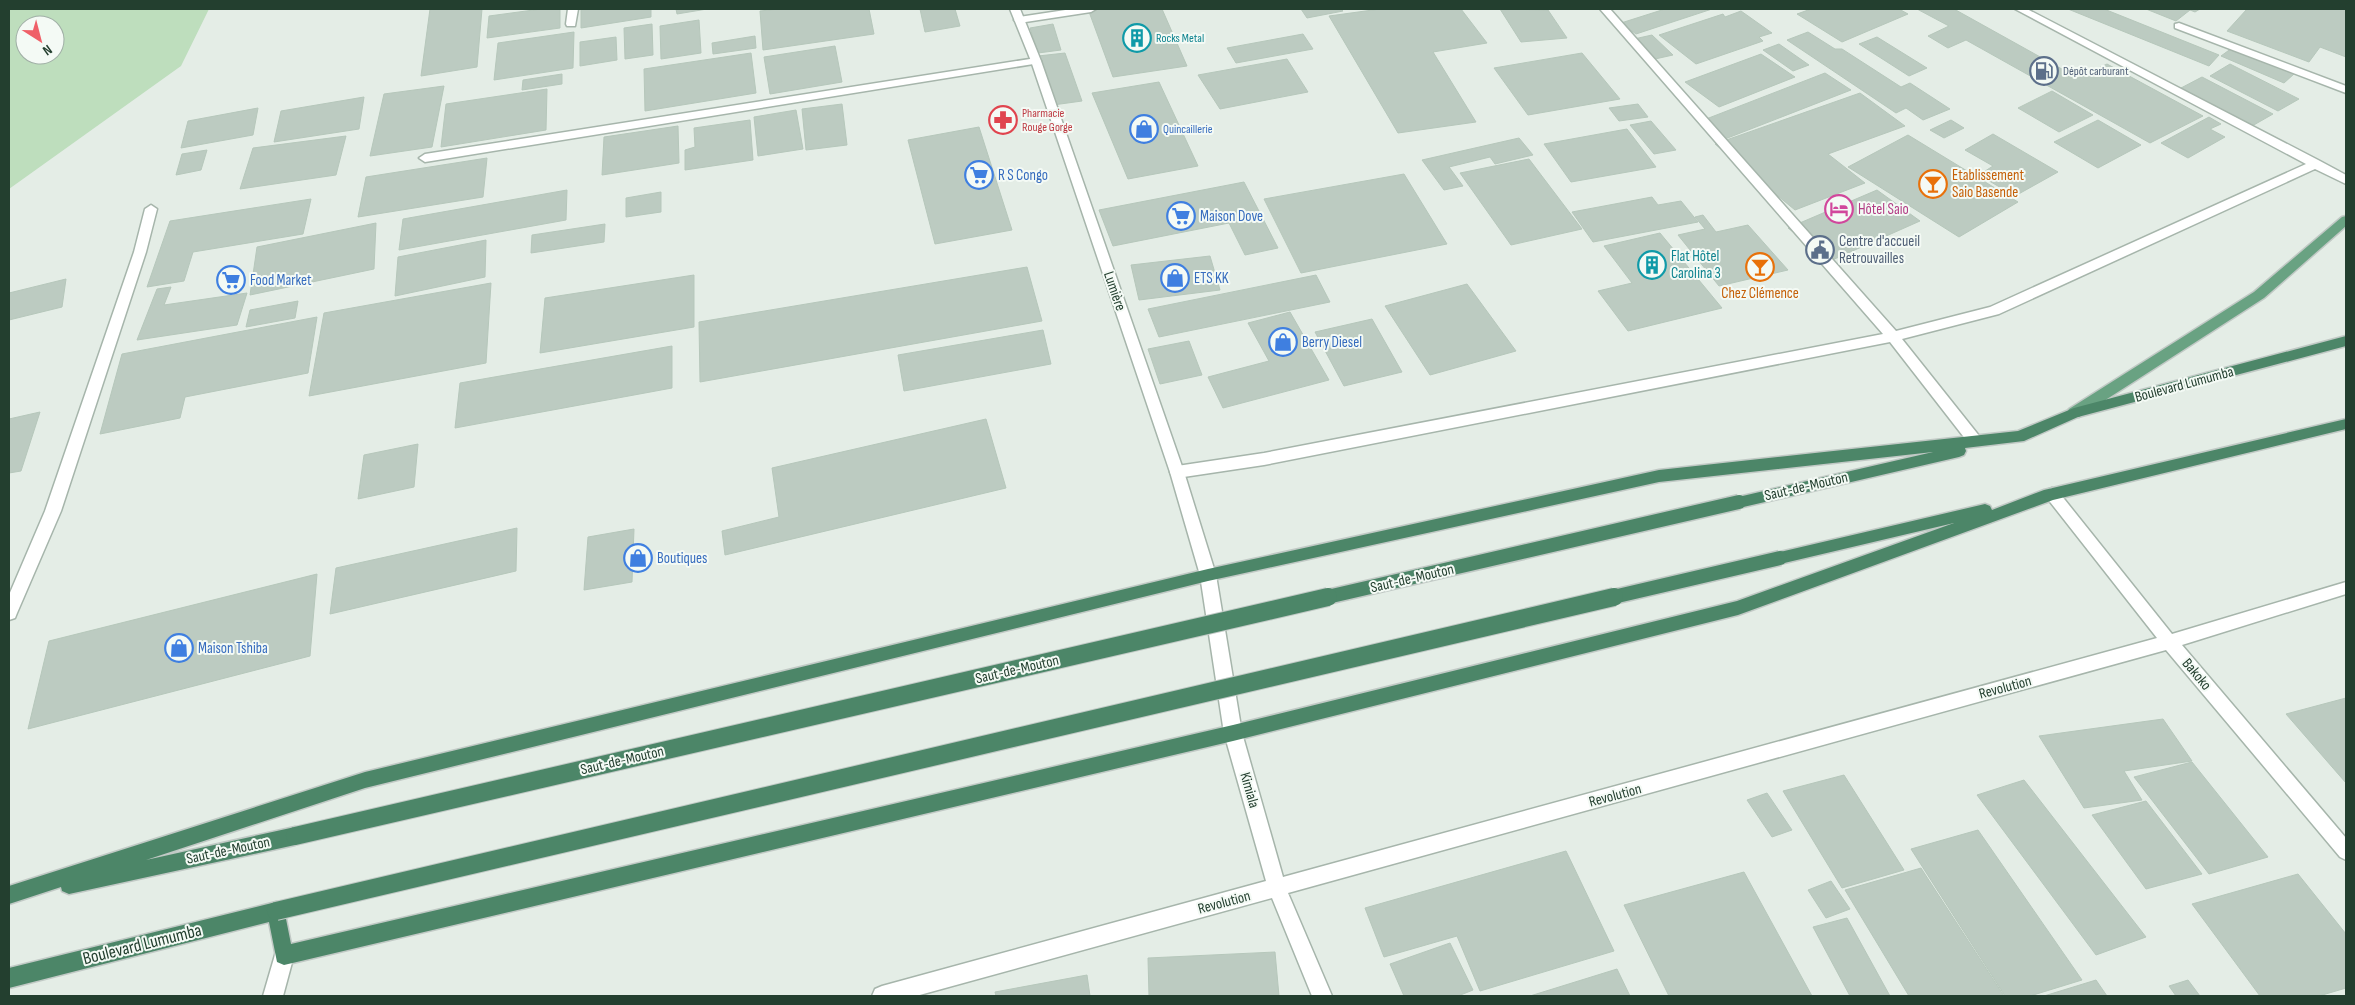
<svg xmlns="http://www.w3.org/2000/svg" width="2355" height="1005" font-family="'Sofia Sans Condensed',sans-serif">
	<rect width="100%" height="100%" fill="#e4ede6"/>
	<path fill="#bedebd" fill-rule="evenodd" d="M9 9H209L181 66 9 189ZM25 25H55V55H25Z"/>
	<path fill="#bccbc1" stroke="#b6c7bb" d="M430 9H482L477 67 421 76Z
		M541 9H560V28L487 38 489 16Z
		M581 9H651V17L581 28Z
		M676 9H707L677 14Z
		M779 9H869L874 34 763 50 760 11Z
		M920 9H955L960 26 925 32Z
		M1088 9H1162L1187 66 1113 77Z
		M1301 9H1341L1343 11 1307 18Z
		M1380 9H1461L1487 43 1433 52 1476 122 1398 133 1329 16Z
		M1500 9 1548 10 1567 38 1521 42Z
		M1665 9H1712L1636 34 1621 23Z
		M1811 9H1899L1908 14 1842 42 1797 14Z
		M1917 9H1954L2078 78 2107 64 2203 116 2150 143 1966 40 1948 48 1928 36 1949 26Z
		M2068 9H2104L2219 55 2209 66Z
		M2146 9H2200L2195 12 2190 10 2176 21Z
		M2247 9H2346V57L2320 47 2309 62 2227 31Z
		M1741 11 1772 33 1759 37 1763 41 1696 64 1659 35 1723 14 1725 17Z
		M699 20 701 53 661 59 660 26Z
		M652 24 653 55 625 59 624 28Z
		M1053 24 1061 50 1038 53 1030 28Z
		M574 32 573 68 494 80 498 43Z
		M1808 32 1835 49H1842L1901 87 1910 83 1950 109 1923 120 1906 108 1896 113 1787 40Z
		M1303 34 1313 49 1236 63 1227 48Z
		M1652 35 1673 55 1655 59 1634 39Z
		M755 36 756 48 713 54 712 43Z
		M616 37 617 60 580 66V42Z
		M1877 37 1927 68 1909 76 1859 44Z
		M1779 44 1809 65 1793 71 1763 50Z
		M835 46 842 82 770 94 764 57Z
		M2232 48 2294 74 2284 83 2221 56Z
		M751 53 756 93 645 111 644 69Z
		M1065 53 1082 101 1053 105 1038 56Z
		M1582 53 1620 99 1528 115 1494 68Z
		M1761 54 1795 77 1719 107 1685 82Z
		M1287 59 1308 92 1220 109 1198 75Z
		M2230 64 2299 99 2278 111 2210 76Z
		M1825 73 1851 90 1725 139 1701 121Z
		M562 74V84L522 90 523 80Z
		M2202 77 2273 114 2252 126 2181 88Z
		M1159 82 1198 166 1128 179 1092 93Z
		M444 86 432 147 370 156 384 94Z
		M547 89 546 130 441 147 446 104Z
		M2052 91 2093 115 2059 132 2018 108Z
		M1860 93 1905 126 1828 154 1865 183 1795 210 1715 144Z
		M364 97 359 129 274 142 281 111Z
		M842 104 847 145 806 150 802 109Z
		M1638 104 1648 117 1619 121 1609 108Z
		M258 108 253 135 181 148 188 121Z
		M796 110 803 149 758 156 754 117Z
		M2209 117 2221 124 2210 129 2225 137 2188 158 2161 143Z
		M750 120 753 160 685 170V150L695 147 694 128Z
		M1951 120 1964 128 1944 138 1930 130Z
		M2098 120 2141 145 2098 168 2054 142Z
		M1651 121 1676 150 1654 154 1630 125Z
		M678 126 679 163 602 175 604 137Z
		M979 127 1012 230 935 244 908 140Z
		M1627 129 1656 167 1571 182 1544 144Z
		M1993 134 2058 172 2015 196 1979 175 1993 166 1965 150Z
		M1908 135 2018 202 1959 237 1848 167Z
		M346 136 336 175 240 189 253 148Z
		M1519 138 1533 155 1495 164 1490 157 1449 167 1463 186 1444 190 1422 160Z
		M207 150 201 170 176 175 182 154Z
		M487 158 483 197 358 217 366 177Z
		M1529 159 1582 229 1511 245 1460 173Z
		M1404 174 1447 244 1301 273 1264 199Z
		M1244 182 1278 248 1245 255 1229 223 1113 246 1099 210Z
		M567 190 566 220 399 250 403 219Z
		M1877 190 1920 221 1830 261 1788 228Z
		M661 192V212L626 217V198Z
		M1652 197 1658 205 1681 201 1698 222 1593 242 1572 212Z
		M311 199 303 234 193 252 184 281 147 287 170 221Z
		M1703 215 1716 232 1748 225 1788 270 1719 286 1678 235 1705 229 1695 217Z
		M376 223 374 269 250 295 257 247Z
		M605 224 604 242 531 253 532 235Z
		M1660 233 1722 308 1628 331 1598 291 1632 283 1604 246Z
		M486 240 485 277 395 296 398 257Z
		M1210 256 1220 290 1139 300 1131 265Z
		M1027 267 1042 321 700 382 699 322Z
		M694 275V327L540 353 545 298Z
		M1316 275 1330 302 1159 337 1148 309Z
		M66 279 62 307 9 320V293Z
		M491 283 486 363 309 396 324 313Z
		M1467 284 1516 351 1430 375 1385 306Z
		M171 287 164 305 247 293 237 325 137 340 157 289Z
		M298 301 295 318 246 327 250 310Z
		M1290 312 1329 380 1223 408 1208 377 1269 361 1248 323Z
		M317 317 308 373 185 397 180 418 100 434 122 354Z
		M1372 319 1402 372 1344 386 1315 332Z
		M1043 330 1051 364 904 391 898 355Z
		M1189 341 1202 375 1160 384 1148 349Z
		M672 346V388L455 428 460 383Z
		M40 412 21 471 9 473V419Z
		M986 419 1006 488 725 555 722 531 779 517 772 468Z
		M418 444 414 487 358 499 364 455Z
		M517 528 516 571 330 614 336 568Z
		M634 529 632 582 584 590 588 537Z
		M317 574 310 656 28 729 49 641Z
		M2346 698V783L2286 714Z
		M2163 719 2192 761 2124 771 2142 800 2084 808 2039 736Z
		M2192 762 2268 857 2209 874 2134 777Z
		M1844 775 1904 870 1842 888 1783 791Z
		M2024 780 2146 937 2096 955 1977 795Z
		M1767 793 1792 830 1772 837 1747 800Z
		M2146 801 2202 874 2146 889 2092 815Z
		M1978 830 2082 980 2030 996H2005L1911 849Z
		M1566 851 1614 951 1480 991 1457 936 1384 957 1365 908Z
		M1921 868 2004 996H1909L1845 890Z
		M1744 872 1812 996H1669L1624 905Z
		M2298 874 2346 934V988L2319 996H2260L2192 904Z
		M1831 881 1850 909 1826 918 1808 890Z
		M1847 918 1890 996H1850L1813 927Z
		M1450 943 1473 990 1458 996H1404L1390 964Z
		M1275 952 1279 996H1149L1148 958Z
		M1617 969 1630 996H1530Z
		M1087 975 1090 996H996L995 992Z
		M2096 980 2107 996H2044Z
		M2188 980 2200 996H2176L2169 986Z"/>
	<g fill="none" stroke-linecap="round" stroke-linejoin="round">
		<defs>
			<path id="service" d="M2179 23 2346 86V93L2175 28V24Z"/>
			<path id="minor" d="M568 9H578L575 26H567L566 24Z
				M1072 9H1096L1091 12 1019 23 1014 20 1019 17Z
				M1600 9H1610L1896 331 1990 307 2306 164 2015 9H2027L2320 161 2346 175V184L2315 169 1999 314 1902 339 1980 437 1982 441 1980 445H1970L1890 342 1264 465 1177 478 1172 476 1170 472 1172 468 1177 466 1264 453 1883 334Z
				M1036 58 1041 61 1040 63 425 162 419 158 425 154Z
				M151 205 157 209 146 252 61 511 17 613 15 618 9 620V595L45 511 134 252 145 209Z
				M2052 488 2057 490 2172 634 2346 582V594L2182 645 2346 838V860L2340 857 2166 650 1288 893 1332 996H1312L1272 898 916 996H872L875 989 882 986 1266 881 1224 733 1227 728 1233 725 1239 728 1242 733 1283 877 2157 638 2047 498 2045 494 2047 490Z
				M284 945 291 948 294 955 283 996H263L277 948Z"/>
			<path id="tertiary" d="M1010 9H1020L1041 61 1184 472 1216 575 1242 733 1239 738 1233 741 1227 738 1224 733 1200 575 1170 472 1031 61Z"/>
			<path id="primary" d="M2346 216V226L2264 298 2079 417H2069L2067 413 2069 409 2254 292 2342 217Z"/>
			<path id="trunk" d="M2346 336V346L2078 417 2024 441 1965 448 1966 451 1964 455 1959 457 1739 508 1734 506 1732 502 1734 498 1933 452 1659 482 1208 581 365 788 146 860 295 827 301 830 304 836 301 842 295 845 69 894 62 891 61 887 9 904V886L365 772 1208 569 1659 470 2018 431 2074 408Z
				M2346 419V429L2053 500 1738 615 1233 741 284 965 277 962 269 922 9 988V968L276 902 283 904 291 944 1233 725 1737 601 1954 523 1780 564 1775 562 1772 558 1775 554 1780 552 1985 504 1990 506 1992 510 2044 490Z"/>
		</defs>
		<use href="#service" stroke="#a6b5ab" stroke-width="3"/>
		<use href="#minor" stroke="#a6b5ab" stroke-width="3"/>
		<use href="#tertiary" stroke="#a6b5ab" stroke-width="3"/>
		<use href="#primary" stroke="#c1c9c5" stroke-width="3"/>
		<use href="#trunk" stroke="#c1c9c5" stroke-width="3"/>
		<use href="#service" fill="#fff" fill-rule="evenodd"/>
		<use href="#minor" fill="#fff" fill-rule="evenodd"/>
		<use href="#tertiary" fill="#fff" fill-rule="evenodd"/>
		<use href="#primary" fill="#69a282" fill-rule="evenodd"/>
		<use href="#trunk" fill="#4c8668" fill-rule="evenodd"/>
		<defs>
			<path id="trunk-bridge-far1" d="M1323 598 1739 502
				M1609 598 1780 558"/>
			<path id="trunk-bridge" d="M295 836 1328 597
				M276 911 1614 597"/>
		</defs>
		<use href="#trunk-bridge-far1" stroke="#c1c9c5" stroke-width="17" stroke-linecap="butt"/>
		<use href="#trunk-bridge" stroke="#c1c9c5" stroke-width="20" stroke-linecap="butt"/>
		<use href="#trunk-bridge-far1" stroke="#4c8668" stroke-width="14"/>
		<use href="#trunk-bridge" stroke="#4c8668" stroke-width="18"/>
	</g>
	<defs>
		<symbol id="building-ring" viewBox="-11 -11 22 22"><circle r="9.5" fill="#f4faf5" stroke="#0f9aa8" stroke-width="1.5"/><path d="M-4-6H4V6H1V3H-1V6H-4ZM-2.5-4.3h1.7v1.8h-1.7ZM.8-4.3h1.7v1.8H.8ZM-2.5-1h1.7V.8h-1.7ZM.8-1h1.7V.8H.8Z" fill="#0f9aa8"/></symbol>
		<symbol id="fuel-ring" viewBox="-11 -11 22 22"><circle r="9.5" fill="#f4faf5" stroke="#5c6f8a" stroke-width="1.5"/><path d="M-5.5-6h7V0h2V4h1.3V-2.5L3-4.5l.8-.8L6-3V5H2.5V1h-1V6h-7ZM-4.2-4.7v3.2H.2V-4.7Z" fill="#5c6f8a"/></symbol>
		<symbol id="pharmacy-ring" viewBox="-11 -11 22 22"><circle r="9.5" fill="#f4faf5" stroke="#e0444e" stroke-width="1.5"/><path d="M-2-6h4v4h4v4h-4v4h-4v-4h-4v-4h4Z" fill="#e0444e"/></symbol>
		<symbol id="shop-ring" viewBox="-11 -11 22 22"><circle r="9.5" fill="#f4faf5" stroke="#3f7fe0" stroke-width="1.5"/><path d="M-5-2.5h2.3a2.7 3.5 0 0 1 5.4 0H5L5.5 6h-11ZM-1.5-2.5h3a1.5 2.3 0 0 0-3 0Z" fill="#3f7fe0"/></symbol>
		<symbol id="supermarket-ring" viewBox="-11 -11 22 22"><circle r="9.5" fill="#f4faf5" stroke="#3f7fe0" stroke-width="1.5"/><path d="M-6-5.5h2.5l.6 2H6L4.5 2H-2.5L-4.4-4H-6ZM-1.5 3.2a1.3 1.3 0 1 0 .1 0ZM3 3.2a1.3 1.3 0 1 0 .1 0Z" fill="#3f7fe0"/></symbol>
		<symbol id="bar-ring" viewBox="-11 -11 22 22"><circle r="9.5" fill="#f4faf5" stroke="#e8710a" stroke-width="1.5"/><path d="M-6-5H6L.8 .8V4.5H3.5V6h-7V4.5H-.8V.8Z" fill="#e8710a"/></symbol>
		<symbol id="hotel-ring" viewBox="-11 -11 22 22"><circle r="9.5" fill="#f4faf5" stroke="#d1479c" stroke-width="1.5"/><path d="M-6-4.5h1.5V1H6V5H4.5V3h-9V5H-6ZM-4 0a1.8 1.8 0 1 1 3.6 0ZM.5 0V-2.5h3Q6-2.5 6 0Z" fill="#d1479c"/></symbol>
		<symbol id="civic-ring" viewBox="-11 -11 22 22"><circle r="9.5" fill="#f4faf5" stroke="#5c6f8a" stroke-width="1.5"/><path d="M-.6-6.5H3V-4.5H.6V-3L4-1V1h2V6H-6V1h2V-1L-.6-3ZM-1.2 2.5V6h2.4V2.5Z" fill="#5c6f8a"/></symbol>
	</defs>
	<g fill-rule="evenodd">
		<use href="#building-ring" x="1121" y="22" width="32" height="32"/>
		<use href="#fuel-ring" x="2028" y="55" width="32" height="32"/>
		<use href="#pharmacy-ring" x="987" y="104" width="32" height="32"/>
		<use href="#shop-ring" x="1128" y="113" width="32" height="32"/>
		<use href="#supermarket-ring" x="963" y="159" width="32" height="32"/>
		<use href="#bar-ring" x="1917" y="168" width="32" height="32"/>
		<use href="#hotel-ring" x="1823" y="193" width="32" height="32"/>
		<use href="#supermarket-ring" x="1165" y="200" width="32" height="32"/>
		<use href="#civic-ring" x="1804" y="234" width="32" height="32"/>
		<use href="#building-ring" x="1636" y="249" width="32" height="32"/>
		<use href="#bar-ring" x="1744" y="251" width="32" height="32"/>
		<use href="#shop-ring" x="1159" y="262" width="32" height="32"/>
		<use href="#supermarket-ring" x="215" y="264" width="32" height="32"/>
		<use href="#shop-ring" x="1267" y="326" width="32" height="32"/>
		<use href="#shop-ring" x="622" y="542" width="32" height="32"/>
		<use href="#shop-ring" x="163" y="632" width="32" height="32"/>
	</g>
	<g text-anchor="middle" stroke-width="4" stroke-linejoin="round" paint-order="stroke">
		<g font-size="12" fill="#0d838f" stroke="#f4faf5" text-anchor="start">
			<text x="1156" y="42">Rocks Metal</text>
		</g>
		<g font-size="12" fill="#4e5e75" stroke="#f4faf5" text-anchor="start">
			<text x="2063" y="75">Dépôt carburant</text>
		</g>
		<g font-size="12" fill="#be3a42" stroke="#f4faf5" text-anchor="start">
			<text x="1022" y="117">Pharmacie<tspan x="1022" dy="14">Rouge Gorge</tspan></text>
		</g>
		<g font-size="12" fill="#366cbe" stroke="#f4faf5" text-anchor="start">
			<text x="1163" y="133">Quincaillerie</text>
		</g>
		<g font-size="15" fill="#366cbe" stroke="#f4faf5" text-anchor="start">
			<text x="998" y="180">R S Congo</text>
			<text x="1200" y="221">Maison Dove</text>
			<text x="1194" y="283">ETS KK</text>
			<text x="250" y="285">Food Market</text>
			<text x="1302" y="347">Berry Diesel</text>
			<text x="657" y="563">Boutiques</text>
			<text x="198" y="653">Maison Tshiba</text>
		</g>
		<g font-size="15" fill="#c56008" stroke="#f4faf5" text-anchor="start">
			<text x="1952" y="180">Etablissement<tspan x="1952" dy="17">Saio Basende</tspan></text>
			<text x="1760" y="298" text-anchor="middle">Chez Clémence</text>
		</g>
		<g font-size="15" fill="#b23c85" stroke="#f4faf5" text-anchor="start">
			<text x="1858" y="214">Hôtel Saio</text>
		</g>
		<g font-size="15" fill="#4e5e75" stroke="#f4faf5" text-anchor="start">
			<text x="1839" y="246">Centre d'accueil<tspan x="1839" dy="17">Retrouvailles</tspan></text>
		</g>
		<g font-size="15" fill="#0d838f" stroke="#f4faf5" text-anchor="start">
			<text x="1671" y="261">Flat Hôtel<tspan x="1671" dy="17">Carolina 3</tspan></text>
		</g>
		<g font-size="15" fill="#233f2f" stroke="#f4faf5">
			<text transform="translate(1115 291) rotate(71)" y="5">Lumière</text>
			<text transform="translate(2184 384) rotate(-15)" y="5">Boulevard Lumumba</text>
			<text transform="translate(1806 486) rotate(-13)" y="5">Saut-de-Mouton</text>
			<text transform="translate(1412 578) rotate(-13)" y="5">Saut-de-Mouton</text>
			<text transform="translate(1017 669) rotate(-13)" y="5">Saut-de-Mouton</text>
			<text transform="translate(2197 674) rotate(50)" y="5">Bakoko</text>
			<text transform="translate(2005 687) rotate(-15)" y="5">Revolution</text>
			<text transform="translate(622 760) rotate(-13)" y="5">Saut-de-Mouton</text>
			<text transform="translate(1250 790) rotate(74)" y="5">Kimiala</text>
			<text transform="translate(1615 795) rotate(-15)" y="5">Revolution</text>
			<text transform="translate(228 850) rotate(-12)" y="5">Saut-de-Mouton</text>
			<text transform="translate(1224 902) rotate(-15)" y="5">Revolution</text>
		</g>
		<g font-size="18" fill="#233f2f" stroke="#f4faf5">
			<text transform="translate(142 944) rotate(-14)" y="6">Boulevard Lumumba</text>
		</g>
	</g>
	<rect width="2355" height="1005" fill="none" stroke="#233f2f" stroke-width="20"/>
	<g transform="translate(40 40) rotate(144)"><circle r="24" fill="#f4faf5" stroke="#a0afa6"/>
	<path d="M0-4L9 19L0 12L-9 19Z" fill="#ef6068"/>
	<text y="-8" font-size="14" font-weight="bold" text-anchor="middle" fill="#233f2f">N</text>
	</g>
</svg>
